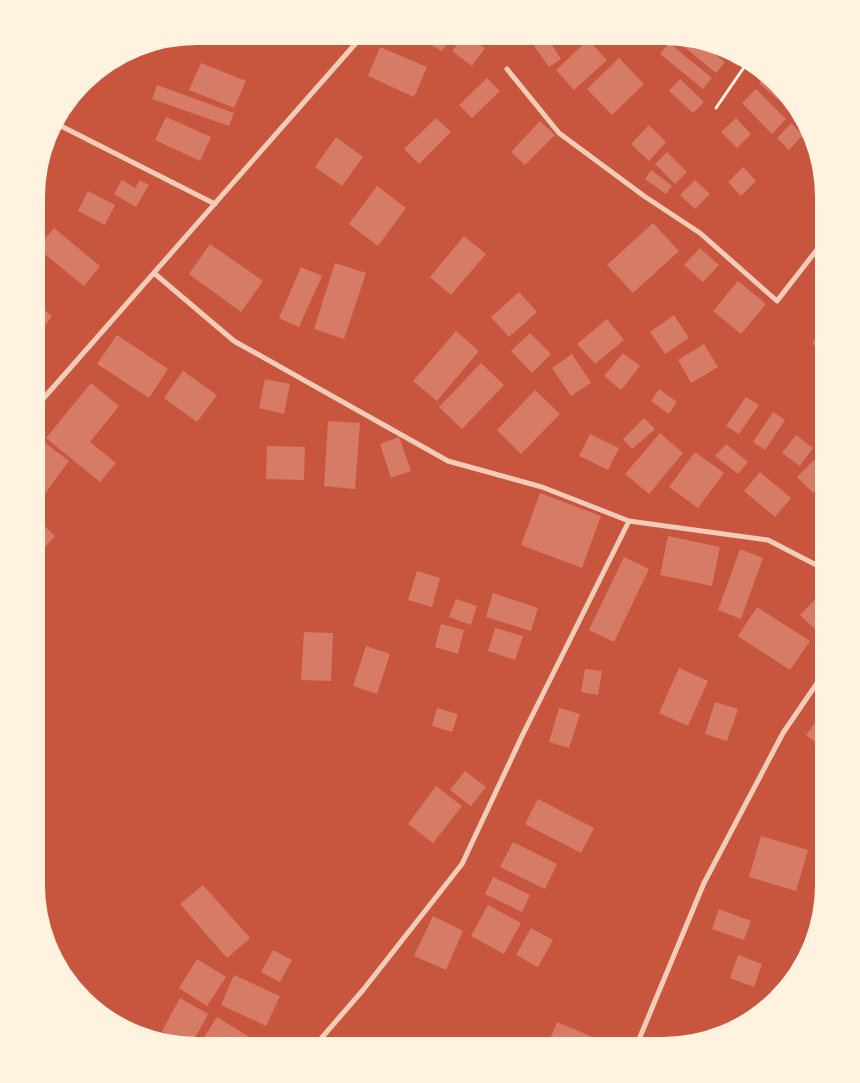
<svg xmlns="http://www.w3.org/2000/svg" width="860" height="1083" font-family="'Alegreya Sans',sans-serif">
	<rect width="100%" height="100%" fill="#c8553d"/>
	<path fill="#d67c66" d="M412 34 452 35 442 51Z
		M465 35 485 48 472 66 452 51Z
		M680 35 697 40 725 62 716 73 676 40Z
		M547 37 561 59 549 67 534 46Z
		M588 40 607 60 574 90 556 70Z
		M669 43 712 78 703 89 660 54Z
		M706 44 742 57 737 66Z
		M380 47 427 67 414 97 368 76Z
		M619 58 644 84 612 115 587 89Z
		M201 63 246 81 234 108 189 90Z
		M767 75 788 98 783 104 759 83Z
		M487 78 500 91 472 118 459 105Z
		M680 79 704 102 693 113 669 91Z
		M157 85 234 113 229 126 152 99Z
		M756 89 786 119 772 134 742 103Z
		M799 110 804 116 808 128 805 130 792 117Z
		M166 117 211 137 200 161 155 140Z
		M436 118 451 132 419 164 404 149Z
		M736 118 751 134 737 148 721 132Z
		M540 121 555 135 525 165 511 152Z
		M791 123 803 135 789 150 777 138Z
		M649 125 666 142 649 161 631 144Z
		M336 137 363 157 342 186 315 167Z
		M667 152 687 172 675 184 655 164Z
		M743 167 756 181 741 196 728 182Z
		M651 170 672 186 666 194 645 179Z
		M122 180 135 188 140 180 149 185 136 207 114 194Z
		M695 180 710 194 695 209 680 195Z
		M377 186 406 208 378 246 349 224Z
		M88 191 115 205 105 225 78 211Z
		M653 223 679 251 633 293 607 265Z
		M54 228 100 266 84 286 37 248Z
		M464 236 486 254 451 295 430 277Z
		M210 244 263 281 241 312 189 274Z
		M700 248 719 265 703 282 684 265Z
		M335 263 366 273 344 339 314 329Z
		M301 267 322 276 299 327 279 318Z
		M738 281 766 304 741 334 713 311Z
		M519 292 537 312 509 337 491 317Z
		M35 303 52 316 35 338Z
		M674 315 689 338 665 354 650 332Z
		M607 319 624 340 595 364 577 344Z
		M822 325 826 327V351L812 344Z
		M456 331 479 351 437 401 413 381Z
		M530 333 551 354 532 373 511 351Z
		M117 335 168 369 149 398 97 364Z
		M704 344 718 367 691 383 678 360Z
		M623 353 640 366 621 390 604 376Z
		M572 354 591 383 571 396 552 368Z
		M481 363 504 385 462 429 439 407Z
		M183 371 217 395 197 422 164 398Z
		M265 379 290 384 284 414 259 408Z
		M91 383 119 406 90 442 116 463 100 482 46 438Z
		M659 389 677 402 669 414 651 401Z
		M535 390 560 414 521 454 497 430Z
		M746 397 759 405 739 434 726 426Z
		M773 412 785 420 765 450 753 442Z
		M644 418 655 429 632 449 623 439Z
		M328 421 360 423 355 489 324 486Z
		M660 433 683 453 649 494 625 474Z
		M590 434 619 448 608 470 579 456Z
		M796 435 813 448 800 466 782 453Z
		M36 436 69 461 35 507V438Z
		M399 437 411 471 391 478 380 444Z
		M726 444 748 462 738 474 715 456Z
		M267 446 305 447 304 480 266 479Z
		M695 452 724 473 698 508 669 487Z
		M819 455 826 462V480L813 493 797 477Z
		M760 472 791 498 775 517 744 491Z
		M540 493 601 516 582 568 521 545Z
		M35 517 55 536 37 556 34 554Z
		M668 536 720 547 712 586 660 575Z
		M740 549 763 558 741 619 718 610Z
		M624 557 649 569 614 642 589 630Z
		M417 571 440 578 432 607 408 600Z
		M826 588V640L800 615Z
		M493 593 538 608 531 631 486 617Z
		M456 599 477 606 471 625 449 617Z
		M757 607 810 641 790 670 738 636Z
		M441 624 464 630 458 654 435 647Z
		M495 628 523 636 515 660 488 651Z
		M304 632 333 633 331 681 301 680Z
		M366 646 390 654 377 694 353 686Z
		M679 668 708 681 688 726 659 713Z
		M585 669 602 671 598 695 581 692Z
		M715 702 738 709 727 741 705 734Z
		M437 708 458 714 452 732 432 726Z
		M559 708 580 714 569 748 549 742Z
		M824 711 826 712V750L806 735Z
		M465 771 486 787 471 806 450 790Z
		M436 786 462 806 433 843 408 824Z
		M538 799 594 828 581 853 525 824Z
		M761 836 808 850 796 891 749 877Z
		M513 842 557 864 545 889 500 867Z
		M493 877 530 895 522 912 485 894Z
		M203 885 250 938 227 958 180 904Z
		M488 905 521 923 504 954 471 936Z
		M719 909 751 921 744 940 712 929Z
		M433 916 463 931 446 970 414 956Z
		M531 928 553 940 538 967 516 955Z
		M273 950 292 960 280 982 261 972Z
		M738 955 762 964 754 987 730 978Z
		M197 959 226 977 207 1006 179 988Z
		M234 975 280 996 266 1026 221 1005Z
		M180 998 208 1014 190 1047 162 1031Z
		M217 1017 261 1044 258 1049H213L201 1042Z
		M557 1022 614 1046 613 1049H546Z"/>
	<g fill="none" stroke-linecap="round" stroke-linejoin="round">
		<path stroke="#fff3e0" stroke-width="3" d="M716 108 749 60"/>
		<path stroke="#f1ccb7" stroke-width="5" d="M507 69 559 133 644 196 700 233 777 301 826 238
			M53 122 215 204
			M154 273 234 341 448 461 542 487 629 521 768 540 826 570
			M35 408 364 34
			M312 1049 363 990 462 864 523 734 629 521
			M635 1049 704 883 783 733 826 670"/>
	</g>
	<path d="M0 0H860V1083H0ZM197 42H663A155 155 0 0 1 818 197V885A155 155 0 0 1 663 1040H197A155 155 0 0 1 42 885V197A155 155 0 0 1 197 42Z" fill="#fff3e0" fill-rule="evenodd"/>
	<path fill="none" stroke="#fff3e0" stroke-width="6" d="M197 42H663A155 155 0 0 1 818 197V885A155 155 0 0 1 663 1040H197A155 155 0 0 1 42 885V197A155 155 0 0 1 197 42Z"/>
</svg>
